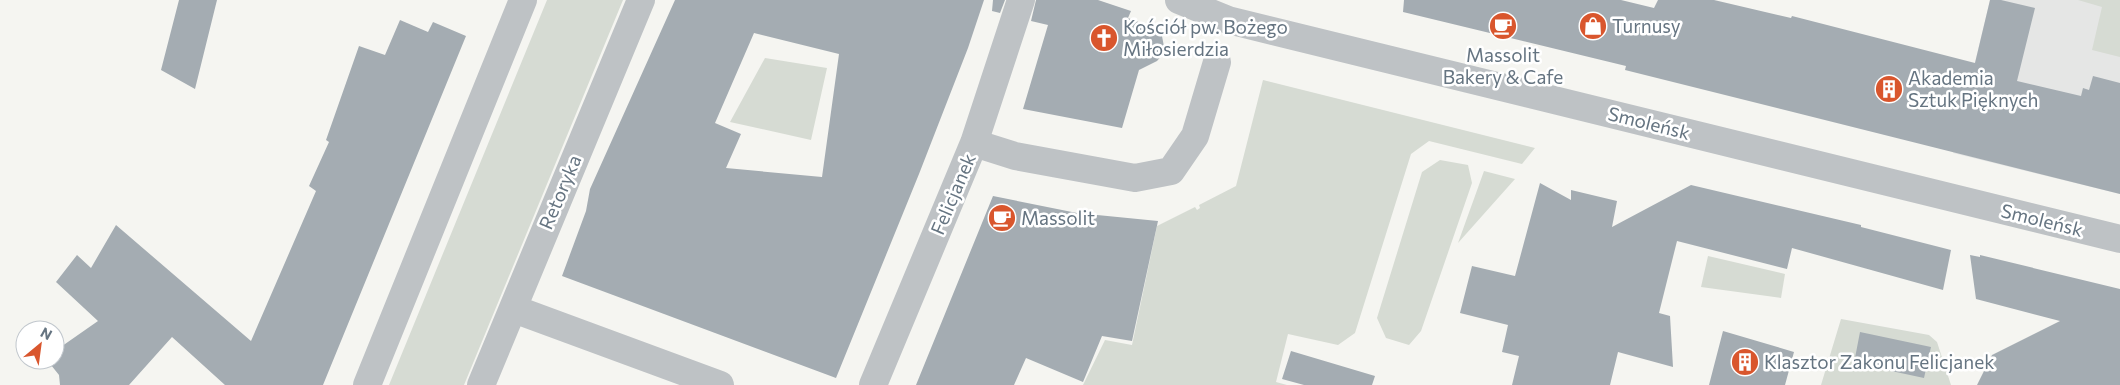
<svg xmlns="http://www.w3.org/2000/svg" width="2120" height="385" font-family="Commissioner,sans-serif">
	<rect width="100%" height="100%" fill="#f5f5f1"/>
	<path fill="#e5e6e5" d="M1990 0H2120V194L1953 153Z"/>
	<path fill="#d6dbd3" d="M547 0H623L464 385H389Z
		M2078 0H2120V57L2092 50 2102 7Z
		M765 58 827 68 811 140 730 122Z
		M1263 80 1535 148 1522 164 1429 141 1411 154 1355 333 1338 345 1288 334 1276 382 1287 385H1083L1105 340 1132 345 1157 226 1195 207 1197 210 1200 208 1199 205 1236 186Z
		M1440 160 1468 165 1472 183 1421 331 1409 345 1386 338 1377 318 1422 172Z
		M1484 171 1515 179 1458 243Z
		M1708 256 1785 274 1781 298 1701 287Z
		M1841 319 1929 335 1937 342 1951 385H1821Z"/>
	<path fill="#a4acb2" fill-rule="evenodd" d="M179 0H217L195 89 161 70Z
		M675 0H984L968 48 919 174 836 378 562 276 586 211 590 189ZM754 33 839 54 822 177 726 168 741 134 715 123Z
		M993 0H1005L1000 13 992 11Z
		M1036 0H1098L1131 11 1128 18 1154 28 1162 36 1165 52 1157 61 1139 70 1122 128 1023 109 1048 25 1031 21Z
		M1404 0H1621L1654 8 1658 0H1714L1791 18 1792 16 1975 63 1990 0H2001L2035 8 2017 81 2081 96 2083 88 2089 90 2093 76 2120 83V194L1625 70 1626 66 1403 12Z
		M400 20 428 32 433 22 466 36 323 385H225L172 337 129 385H60L59 375 47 360H55V351L98 321 56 282 77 255 91 268 116 225 251 341 316 191 309 186 329 142 326 140 359 46 385 55Z
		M1540 183 1571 200V190L1617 201 1612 227 1691 185 1861 225V227L1951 250 1943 290 1792 248 1787 269 1677 241 1659 313 1670 316 1673 367 1618 352 1610 385H1512L1519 356 1502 352 1508 325 1460 313 1472 266 1515 276Z
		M993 196 1077 213 1158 221 1132 341 1102 336 1083 382 1026 358 1014 385H916Z
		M1970 255 1980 257V255L2120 289V385H1977L1992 355 2060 321 1976 299Z
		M1723 331 1794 352 1785 385H1709Z
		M1860 332 1931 347 1924 378 1854 363Z
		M1291 351 1375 376 1372 385H1304L1282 379Z"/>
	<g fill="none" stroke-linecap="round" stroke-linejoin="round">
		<path stroke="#bec2c5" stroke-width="28" d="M1179 0 1228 20 2120 239
			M974 143 1015 156 1135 178 1171 171 1195 136 1217 62
			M514 309 720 385
			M367 385 523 0
			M481 385 641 0
			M873 385 974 143 1021 0"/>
	</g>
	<defs>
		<symbol id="cafe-disc" viewBox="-11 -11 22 22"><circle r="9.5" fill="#d9562d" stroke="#fff"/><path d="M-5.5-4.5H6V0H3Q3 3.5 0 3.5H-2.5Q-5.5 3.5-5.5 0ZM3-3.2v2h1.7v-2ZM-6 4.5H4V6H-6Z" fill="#fff"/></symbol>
		<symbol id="shop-disc" viewBox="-11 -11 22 22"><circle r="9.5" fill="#d9562d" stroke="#fff"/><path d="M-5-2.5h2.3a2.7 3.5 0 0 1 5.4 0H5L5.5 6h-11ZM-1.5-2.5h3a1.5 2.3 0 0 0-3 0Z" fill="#fff"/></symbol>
		<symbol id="church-disc" viewBox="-11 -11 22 22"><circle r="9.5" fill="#d9562d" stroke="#fff"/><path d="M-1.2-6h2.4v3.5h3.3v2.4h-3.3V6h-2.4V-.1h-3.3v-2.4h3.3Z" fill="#fff"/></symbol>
		<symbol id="building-disc" viewBox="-11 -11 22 22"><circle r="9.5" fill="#d9562d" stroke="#fff"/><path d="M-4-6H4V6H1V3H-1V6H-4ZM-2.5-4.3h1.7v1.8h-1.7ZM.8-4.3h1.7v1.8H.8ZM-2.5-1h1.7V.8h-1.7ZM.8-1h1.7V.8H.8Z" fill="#fff"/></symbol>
	</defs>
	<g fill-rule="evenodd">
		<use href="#cafe-disc" x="1487" y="10" width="32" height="32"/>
		<use href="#shop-disc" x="1577" y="10" width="32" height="32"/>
		<use href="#church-disc" x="1088" y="22" width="32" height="32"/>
		<use href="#building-disc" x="1873" y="73" width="32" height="32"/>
		<use href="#cafe-disc" x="986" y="202" width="32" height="32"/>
		<use href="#building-disc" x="1729" y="346" width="32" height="32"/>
	</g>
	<g text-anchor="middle" stroke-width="5" stroke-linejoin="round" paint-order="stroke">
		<g font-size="19" fill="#657481" stroke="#fff" text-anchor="start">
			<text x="1612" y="33">Turnusy</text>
			<text x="1123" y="34">Kościół pw. Bożego<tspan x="1123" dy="22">Miłosierdzia</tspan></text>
			<text x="1503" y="62" text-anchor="middle">Massolit<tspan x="1503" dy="22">Bakery &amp; Cafe</tspan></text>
			<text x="1908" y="85">Akademia<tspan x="1908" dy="22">Sztuk Pięknych</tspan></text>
			<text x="1021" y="225">Massolit</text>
			<text x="1764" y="369">Klasztor Zakonu Felicjanek</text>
		</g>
		<g font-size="19" fill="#657481" stroke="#fff">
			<text transform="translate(1649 123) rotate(14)" y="7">Smoleńsk</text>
			<text transform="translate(560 192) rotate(-67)" y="7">Retoryka</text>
			<text transform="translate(953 194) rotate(-67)" y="7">Felicjanek</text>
			<text transform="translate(2042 220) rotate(14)" y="7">Smoleńsk</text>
		</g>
	</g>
	<g transform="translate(40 345) rotate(29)"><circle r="24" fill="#ffffff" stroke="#c1c7cd"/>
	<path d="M0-4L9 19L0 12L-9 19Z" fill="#d9562d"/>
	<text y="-8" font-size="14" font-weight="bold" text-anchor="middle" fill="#657481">N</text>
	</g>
</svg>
